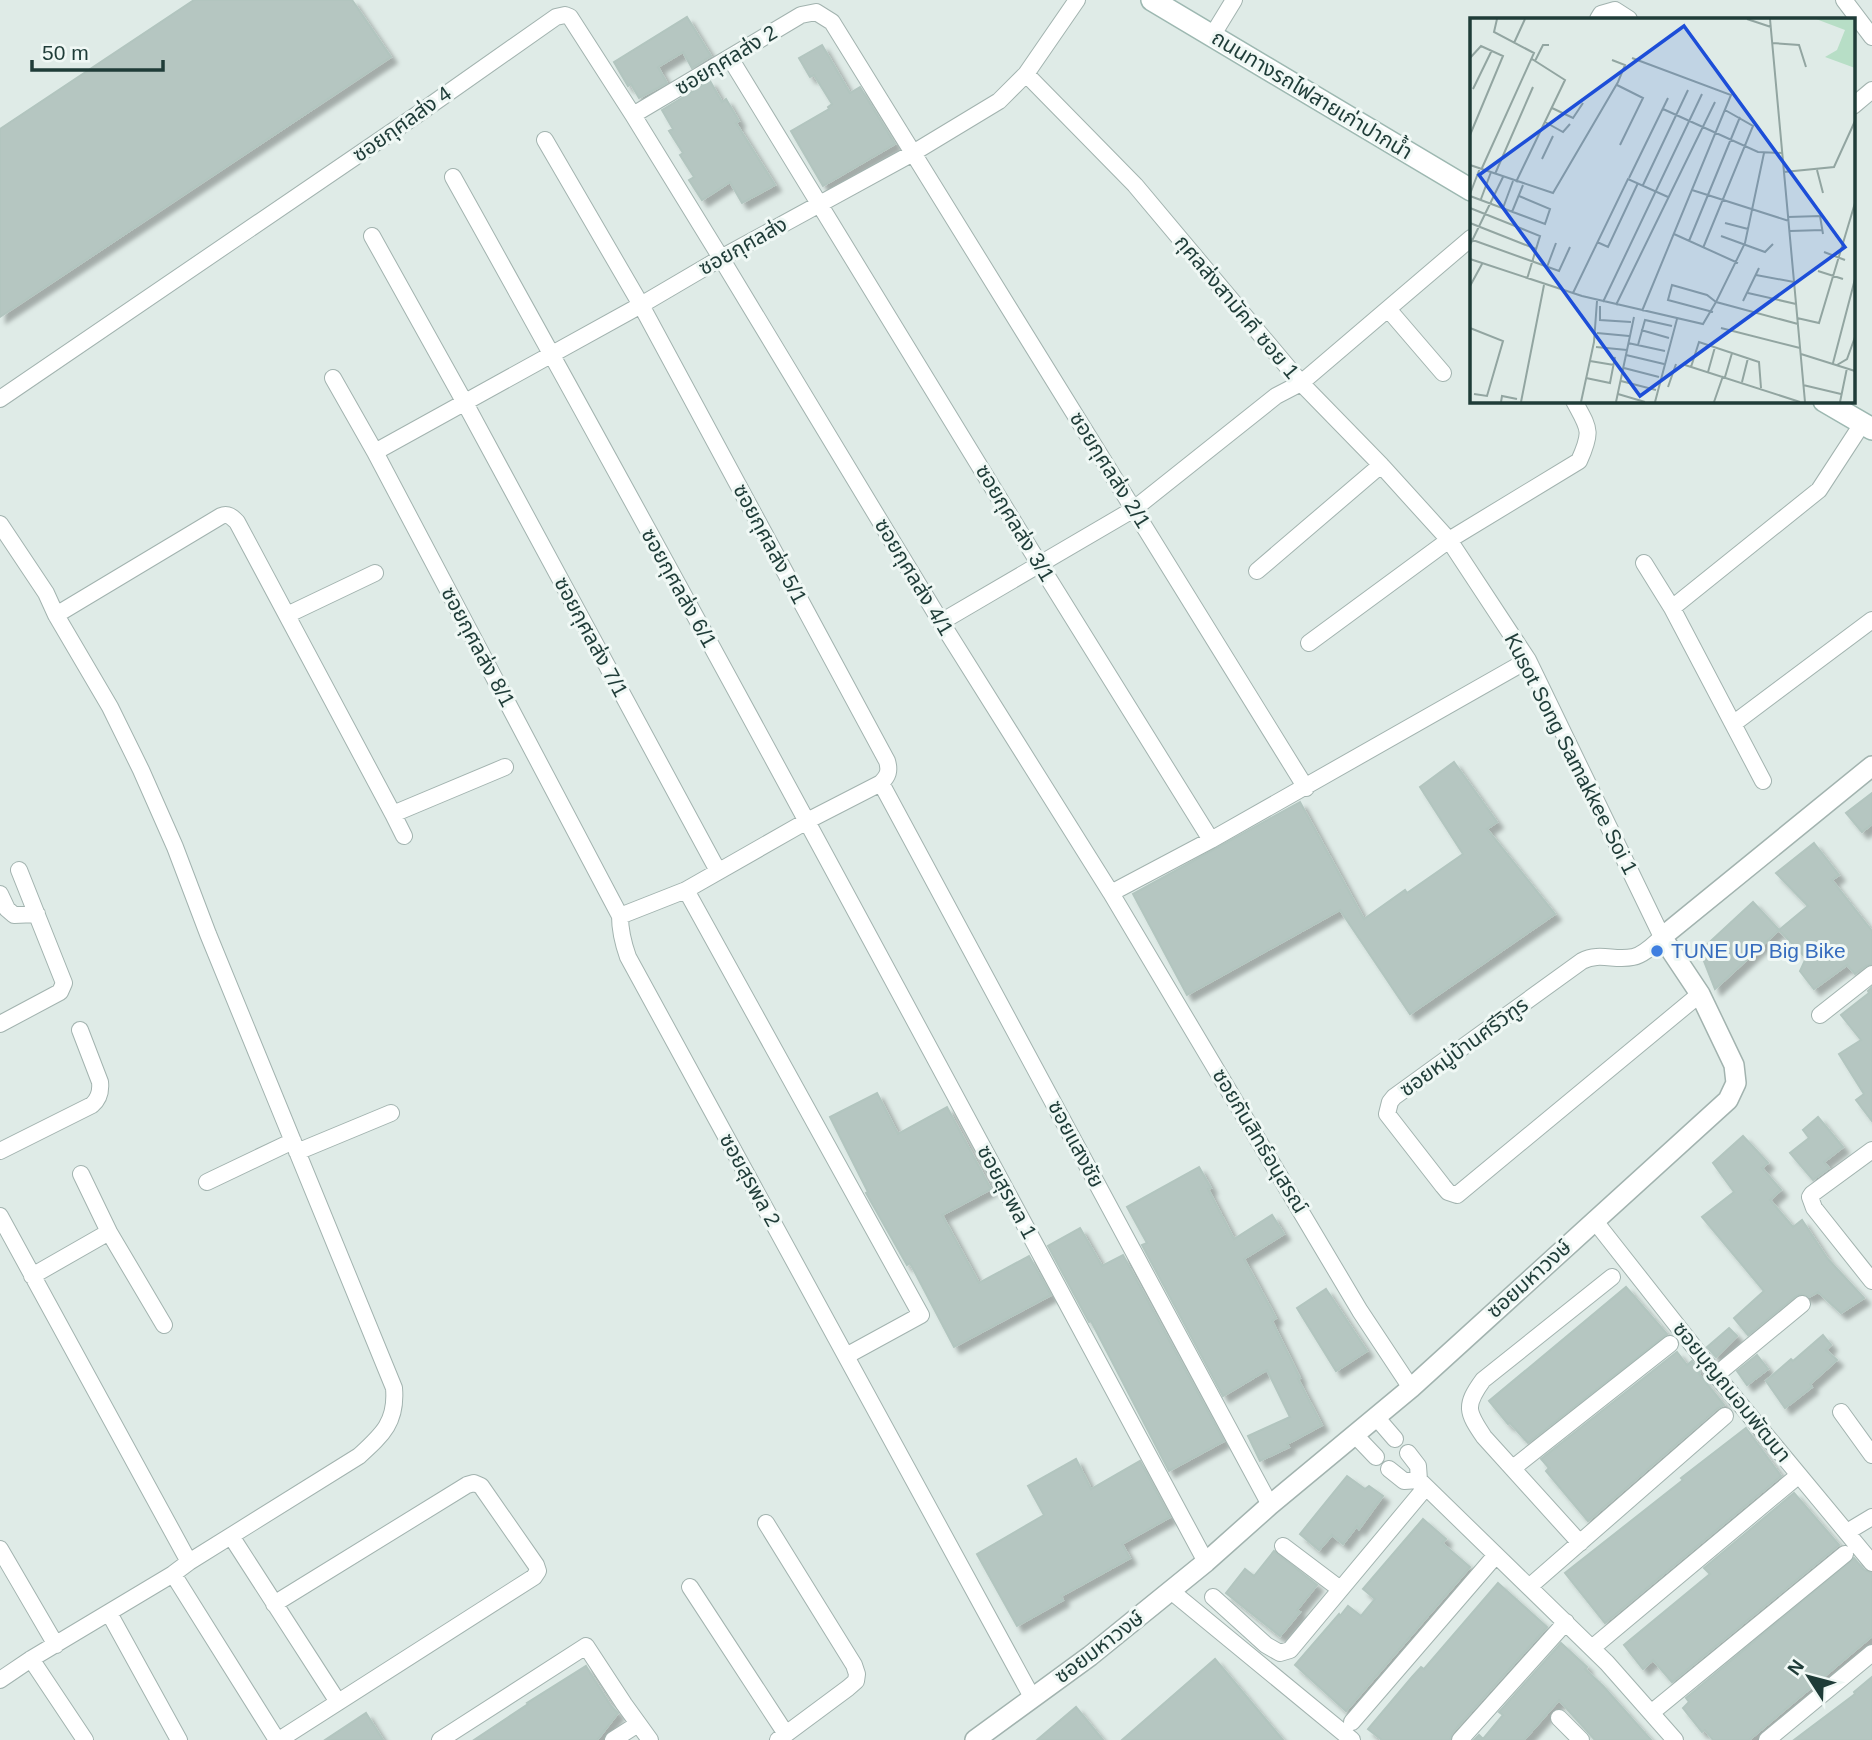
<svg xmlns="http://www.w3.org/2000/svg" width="1872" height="1740" font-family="Helvetica,'Noto Sans Thai',sans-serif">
	<defs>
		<filter id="shadow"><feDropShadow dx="6" dy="6" stdDeviation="2" flood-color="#0004"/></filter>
	</defs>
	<rect width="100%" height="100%" fill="#dfebe7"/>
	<path fill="#b5c6c1" stroke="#b2c5bf" stroke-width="2" filter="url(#shadow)" d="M194 0H352L391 57 0 317V129Z
		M687 17 711 56 692 68 683 52 658 67 667 83 639 98 631 84 628 86 614 62Z
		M822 45 850 93 860 87 895 144 823 186 791 131 829 109 828 107 832 104 814 75 810 77 799 58Z
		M710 81 722 102 726 99 739 121 736 123 775 185 742 203 730 182 702 200 689 180 694 177 680 155 683 153 669 131 673 129 662 110Z
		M1454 762 1497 822 1487 829 1555 914 1410 1014 1340 910 1187 995 1133 894 1300 802 1364 919 1405 890 1407 893 1463 854 1420 787Z
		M1872 793V824L1862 832 1846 813Z
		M1814 843 1839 875 1832 880 1872 931V964L1866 966 1855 974 1847 965 1814 989 1800 971 1806 958 1779 930 1808 906 1776 873Z
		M1753 902 1779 930 1715 989 1700 951Z
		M1872 987V1121L1856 1100 1864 1094 1839 1054 1861 1040 1841 1015 1869 993 1868 991Z
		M877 1093 898 1134 947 1107 991 1189 942 1215 979 1283 1029 1256 1051 1295 954 1347 910 1263 907 1265 866 1193 868 1192 830 1117Z
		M1818 1117 1843 1147 1824 1162 1829 1168 1813 1180 1790 1153 1809 1138 1803 1130Z
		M1743 1136 1768 1163 1762 1168 1781 1190 1770 1200 1793 1227 1802 1220 1827 1258 1864 1298 1841 1313 1818 1292 1809 1297 1801 1294 1796 1296 1748 1335 1734 1318 1764 1291 1702 1217 1734 1192 1713 1163Z
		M1199 1167 1211 1188 1208 1189 1234 1239 1272 1215 1284 1234 1244 1259 1276 1318 1272 1321 1300 1378 1298 1379 1322 1425 1287 1444 1289 1447 1260 1461 1248 1436 1290 1417 1267 1370 1223 1396 1142 1245 1147 1243 1127 1207Z
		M1080 1228 1102 1266 1123 1255 1224 1441 1169 1471 1091 1321 1089 1322 1048 1246Z
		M1626 1287 1667 1334 1528 1443 1510 1423 1508 1424 1489 1401Z
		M1326 1289 1367 1351 1336 1371 1297 1308Z
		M1729 1328 1737 1336 1716 1357 1707 1347Z
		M1823 1335 1831 1345 1826 1350 1837 1360 1810 1384 1812 1387 1785 1408 1766 1381 1791 1359 1793 1361Z
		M1677 1352 1687 1365 1692 1361 1700 1372 1699 1374 1724 1405 1718 1408 1588 1521 1546 1471 1549 1468 1541 1459Z
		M1757 1355 1768 1369 1747 1385 1737 1371Z
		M1746 1428 1781 1476 1605 1623 1565 1573 1683 1480 1681 1478Z
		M1076 1459 1091 1489 1140 1461 1170 1517 1122 1544 1130 1558 1061 1596 1063 1600 1017 1626 977 1554 1044 1515 1028 1486Z
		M1347 1476 1365 1489 1369 1486 1383 1496 1359 1529 1357 1526 1343 1544 1332 1535 1319 1550 1300 1534Z
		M1794 1493 1839 1545 1672 1682 1653 1660 1643 1669 1624 1645 1710 1574 1704 1568Z
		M1423 1519 1446 1539 1442 1543 1470 1567 1346 1711 1295 1665 1339 1614 1340 1616 1348 1606 1361 1616 1375 1599 1363 1589Z
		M1274 1551 1317 1585 1297 1610 1300 1612 1280 1636 1226 1593 1245 1569 1254 1576Z
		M1854 1558 1864 1570 1872 1573V1636L1749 1740H1713L1705 1730 1702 1732 1683 1708 1689 1702 1686 1698Z
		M1498 1583 1547 1627 1452 1733 1450 1740H1382L1368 1729 1412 1677 1421 1667 1424 1669Z
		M1561 1643 1587 1667 1585 1669 1603 1686 1651 1740H1595L1559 1700 1524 1740H1474L1479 1735 1483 1739 1503 1715 1499 1712Z
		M1215 1659 1283 1740H1122Z
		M586 1666 611 1706 618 1713 597 1740H474L528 1704 527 1703Z
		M1872 1677V1740H1794L1855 1694 1854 1692Z
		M1076 1707 1103 1740H1037Z
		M366 1713 383 1740H325Z"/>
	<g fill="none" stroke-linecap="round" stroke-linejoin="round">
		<defs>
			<path id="minor" d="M1844 0 1872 37
				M1598 19 1601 14 1615 10 1629 19
				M1212 36 1234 0
				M730 58 1040 565 1211 840
				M1026 74 1135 185 1301 383 1381 465 1449 540 1528 660 1662 937C1654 944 1644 955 1633 957 1615 961 1599 952 1582 961L1394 1097 1390 1102 1387 1114 1443 1186 1448 1192 1457 1195 1700 994
				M1853 106 1872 90
				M633 115 801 15 816 12 832 22 1306 788
				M545 140 641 305 887 761C890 771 888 776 881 783L807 821 686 890 620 916C620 931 623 943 628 957L1032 1697
				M453 177C709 636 957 1099 1206 1562
				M372 236 465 403 718 871
				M1388 309 1443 373
				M333 378 375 452 620 916
				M0 399 418 114 556 17 565 15 570 17 633 115 721 258 941 622 1111 893 1360 1311 1411 1388
				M375 452 641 305 721 258 913 153 999 101 1026 74 1077 0
				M0 524 46 593 56 615 110 707 141 770 175 847 208 934 394 1388C397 1422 382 1435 359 1456L189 1562 173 1574 31 1659 0 1680
				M1644 563 1672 608 1763 781
				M1257 571 1381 465
				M1672 608 1819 490 1862 424
				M56 615 221 516C228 513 232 517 237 522L393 814 404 836
				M287 615 375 573
				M941 622 1134 509 1276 396 1301 383 1471 238
				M1309 643 1449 540 1579 461C1593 430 1589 429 1574 401
				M1733 724 1872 620
				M881 783 1270 1505
				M393 814 505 767
				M686 890 921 1315 846 1356
				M1111 893 1211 840 1528 660
				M0 894 7 909 14 915 37 914
				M1820 1015 1872 974
				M0 1024 60 992 64 983 19 870
				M1872 1150 1812 1194 1810 1197 1814 1208 1872 1281
				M0 1151 92 1105C99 1099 101 1091 100 1082L80 1030
				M297 1152 391 1113
				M81 1174 109 1232 164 1325
				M207 1182 293 1141
				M0 1216 189 1562
				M1594 1220 1716 1375 1872 1563
				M32 1276 109 1232
				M1716 1375 1802 1304
				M1841 1412 1872 1455
				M1376 1417 1395 1439
				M1354 1434 1376 1457
				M1408 1453 1418 1466 1419 1480 1607 1663 1675 1740
				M1513 1468 1670 1344
				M1389 1469 1404 1481 1419 1480
				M766 1523 854 1665 857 1674 856 1681 848 1688 778 1740
				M1847 1532 1872 1517
				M231 1536 338 1702
				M1580 1543 1484 1437C1467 1412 1464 1406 1483 1380L1612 1277
				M1283 1546 1340 1589
				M0 1549 56 1645
				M173 1574 277 1740
				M690 1587 786 1734
				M1529 1587 1725 1416
				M1171 1591 1352 1740
				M1213 1597 1266 1645 1280 1653 1290 1650 1426 1487
				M274 1604 467 1485 474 1483 481 1486 536 1565 538 1571 534 1577 279 1740
				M109 1613 179 1740
				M1592 1648 1793 1480
				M31 1659 85 1740
				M1651 1713 1845 1554
				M1559 1718 1581 1740
				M1352 1722 1496 1555
				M440 1740 586 1646 624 1704 650 1740
				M613 1740 638 1724
				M1460 1740 1566 1622
				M1767 1740 1872 1653"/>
			<path id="tertiary" d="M975 1740 1090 1656 1206 1562 1270 1505 1411 1388 1728 1100 1736 1083 1734 1065 1700 994 1662 937 1872 766"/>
			<path id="secondary" d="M1152 0 1471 190
				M1824 401 1872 429"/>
		</defs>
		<use href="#minor" stroke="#a2b3af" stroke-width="18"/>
		<use href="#tertiary" stroke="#a2b3af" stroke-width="22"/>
		<use href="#secondary" stroke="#9db8b1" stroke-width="24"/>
		<use href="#minor" stroke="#fff" stroke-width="16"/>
		<use href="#tertiary" stroke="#fff" stroke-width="19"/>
		<use href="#secondary" stroke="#fff" stroke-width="21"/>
	</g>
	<circle fill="#3f7fe0" stroke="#f0f8f5" stroke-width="2.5" cx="1657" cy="951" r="7"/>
	<g text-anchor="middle" stroke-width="6" stroke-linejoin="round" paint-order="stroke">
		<g font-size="21" fill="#1f3c38" stroke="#f0f8f5">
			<text transform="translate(726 60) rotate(-31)" y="7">ซอยกุศลส่ง 2</text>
			<text transform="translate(1312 95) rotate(31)" y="7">ถนนทางรถไฟสายเก่าปากน้ำ</text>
			<text transform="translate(402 124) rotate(-35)" y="7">ซอยกุศลส่ง 4</text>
			<text transform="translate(743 246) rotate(-29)" y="7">ซอยกุศลส่ง</text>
			<text transform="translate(1237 307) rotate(50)" y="7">กุศลส่งสามัคคี ซอย 1</text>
			<text transform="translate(1110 470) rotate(58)" y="7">ซอยกุศลส่ง 2/1</text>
			<text transform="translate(1015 523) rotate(59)" y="7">ซอยกุศลส่ง 3/1</text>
			<text transform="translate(770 544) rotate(62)" y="7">ซอยกุศลส่ง 5/1</text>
			<text transform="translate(914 577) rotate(59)" y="7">ซอยกุศลส่ง 4/1</text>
			<text transform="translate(679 588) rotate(61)" y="7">ซอยกุศลส่ง 6/1</text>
			<text transform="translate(591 637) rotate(62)" y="7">ซอยกุศลส่ง 7/1</text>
			<text transform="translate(478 647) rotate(62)" y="7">ซอยกุศลส่ง 8/1</text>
			<text transform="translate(1571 754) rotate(63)" y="7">Kusot Song Samakkee Soi 1</text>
			<text transform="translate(1464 1047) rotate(-36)" y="7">ซอยหมู่บ้านศรีวิฑูร</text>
			<text transform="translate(1260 1141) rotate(59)" y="7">ซอยกันสิทธ์อนุสรณ์</text>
			<text transform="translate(1076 1144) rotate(62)" y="7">ซอยแสงชัย</text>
			<text transform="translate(750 1180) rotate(61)" y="7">ซอยสุรพล 2</text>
			<text transform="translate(1007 1192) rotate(62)" y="7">ซอยสุรพล 1</text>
			<text transform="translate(1529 1279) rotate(-42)" y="7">ซอยมหาวงษ์</text>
			<text transform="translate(1732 1392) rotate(51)" y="7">ซอยบุญถนอมพัฒนา</text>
			<text transform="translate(1099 1647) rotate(-37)" y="7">ซอยมหาวงษ์</text>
		</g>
		<g font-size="21" fill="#366cbe" stroke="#f0f8f5" text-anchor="start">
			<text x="1671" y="958">TUNE UP Big Bike</text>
		</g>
	</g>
	<g transform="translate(1470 18)">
		<rect width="385" height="385" fill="#dfebe7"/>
		<path d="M346 1H385V50L355 39 367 32 375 12Z" fill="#b7dec6"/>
		<path fill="none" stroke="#92a5a1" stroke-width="2" d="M277 1 301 9M300 1 335 384M44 25 55 1M302 25 329 27 336 49M0 40 11 28 33 38 0 117M162 40 261 77 172 293M65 43 73 27H79M147 67 173 80 150 127M3 71 22 32M82 90 103 100 113 85M193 91 288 134 312 135M75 104 93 114 100 106M72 141 83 118M0 147 83 175 148 64 155 47 142 42M12 150 64 35 24 14 27 1M347 152 353 175M314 154 364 149 385 103M25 156 63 69M159 160 198 80M46 164 95 62 62 41M173 167 218 72M222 172 319 203M0 176 10 150M0 178 75 206 80 191 49 178M11 181 21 154M0 190 70 218 57 261M33 190 43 163M42 194 53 167M318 199 350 198 353 216M0 205 66 231M255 205 278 211M320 213 353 212M204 216 268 245M251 218 295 234 303 226M0 221 89 253 100 229M219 223 270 99M127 224 138 229 168 165M0 227 33 159M233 230 283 108 255 92M354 234 375 242M0 241 112 278 233 306 246 284 328 306M77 249 86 225M348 253 373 261M286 257 324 264M0 268 12 246M103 275 158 161 198 179M278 275 326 286M273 283 289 250M133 284 232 76M146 287 245 84M130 288V302L161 304M243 294 198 282 202 267 237 277 246 284 275 225 294 135M327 300 349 305 385 185M0 310 33 323 17 378 4 376M251 310 330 330M171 312 199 320M127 315 159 318M158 325 195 333M168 327 175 302 202 308M126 329 157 332M331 336 385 353M156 337 194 346M120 343 144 347M363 345 385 261M215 347 330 384M367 347 377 341 385 319M221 349 229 324 289 344 291 370M154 350 189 359M238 354 245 329M255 359 262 335M116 360 140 365 145 339M151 363 186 372M272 364 278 340M333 367 371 376M198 369 206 346M148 376 175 384M31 384 32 378 47 381M51 384 74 267M111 384 124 324 127 283M146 384 164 299M185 384 207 301M244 384 253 358M370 384 377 350"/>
		<path fill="#1d4ed8" fill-opacity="0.15" stroke="#1d4ed8" stroke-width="3.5" d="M214 8 375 229 170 378 9 157Z"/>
		<rect width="385" height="385" fill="none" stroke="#1f3c38" stroke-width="3.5"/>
	</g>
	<g transform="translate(1809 1677) rotate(306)" stroke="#f0f8f5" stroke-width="5" paint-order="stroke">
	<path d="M0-5L12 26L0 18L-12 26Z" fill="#1f3c38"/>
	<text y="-10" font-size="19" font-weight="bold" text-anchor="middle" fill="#1f3c38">N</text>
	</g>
	<path d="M32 60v10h131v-10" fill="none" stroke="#1f3c38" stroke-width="3.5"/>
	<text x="42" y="60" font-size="21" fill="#1f3c38" stroke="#f0f8f5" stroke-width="5" paint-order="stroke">50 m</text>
</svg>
